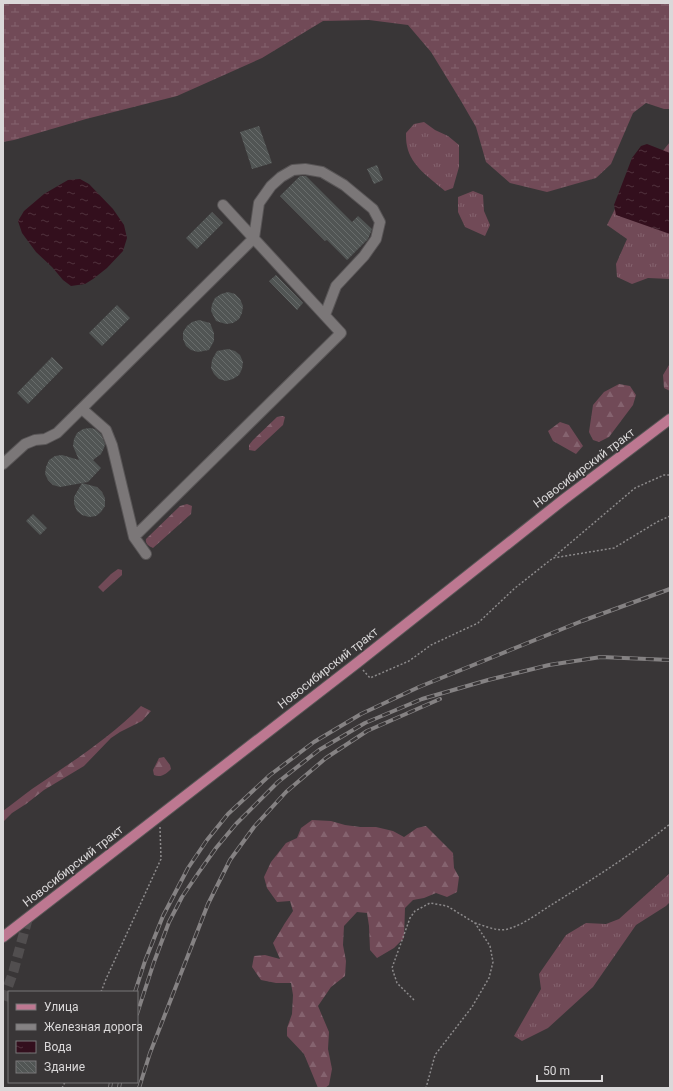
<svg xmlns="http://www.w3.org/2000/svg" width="673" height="1091" font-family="Roboto,sans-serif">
	<defs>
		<pattern id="grass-tufts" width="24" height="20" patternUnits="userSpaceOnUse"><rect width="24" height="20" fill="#714a57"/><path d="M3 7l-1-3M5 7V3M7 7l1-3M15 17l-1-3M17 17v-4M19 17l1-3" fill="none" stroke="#85636f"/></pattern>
		<pattern id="forest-firs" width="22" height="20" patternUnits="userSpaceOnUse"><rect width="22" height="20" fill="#714a57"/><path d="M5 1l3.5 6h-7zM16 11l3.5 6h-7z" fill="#85636f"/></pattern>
		<pattern id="wetland-marsh" width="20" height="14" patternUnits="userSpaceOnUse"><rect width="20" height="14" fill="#714a57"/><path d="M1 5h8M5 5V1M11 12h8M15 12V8" fill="none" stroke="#85636f"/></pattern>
		<pattern id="water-ripples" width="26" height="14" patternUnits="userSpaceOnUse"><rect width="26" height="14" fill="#330f1d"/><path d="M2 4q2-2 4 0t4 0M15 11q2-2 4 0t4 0" fill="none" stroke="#50313d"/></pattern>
		<pattern id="building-back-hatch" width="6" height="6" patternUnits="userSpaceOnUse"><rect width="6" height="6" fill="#515554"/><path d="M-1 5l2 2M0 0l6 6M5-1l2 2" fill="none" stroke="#696d6c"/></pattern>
	</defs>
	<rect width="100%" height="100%" fill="#393637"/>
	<path fill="url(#grass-tufts)" d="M424 122 435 130 448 136 459 145V167L453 188 445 191C430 178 411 166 407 146 406 142 406 137 406 133L414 124Z
		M670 142V279L648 278 632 284 617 277 616 264 627 239 607 225 615 209Z
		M473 191 483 195 484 211 490 225 485 236 465 227 458 212V197Z
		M670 873V902L666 906 636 925 593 987 548 1028 522 1041 514 1036 541 989 539 974 566 935 586 923 606 924 619 919Z"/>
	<path fill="url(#forest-firs)" d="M669 365H670V391L664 388 663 375Z
		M619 384 630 386 636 395 633 405 609 437 599 442 593 440 589 432 593 405 604 392Z
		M283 416 285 417 283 425 255 451 249 450V445L253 440 277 417Z
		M560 422 569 425 583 446 576 454 553 441 548 431Z
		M187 504 192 506 191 514 153 548C149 546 145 544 146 539L180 506Z
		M118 569 122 570V575L103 592 98 587 111 574Z
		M141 706 151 711 142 721 120 732 111 738 84 766 44 790 26 804 12 813 3 822V811C13 804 22 796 32 789 70 763 109 739 141 706Z
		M164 757 170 765 171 769C166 774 161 778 154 775L153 770 159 758Z
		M312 820 331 821 345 825 360 827H376L393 831 404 837 417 828 426 826 453 853 454 868 459 877 457 892 447 897 436 893 424 898 413 900 405 908 404 938 394 948 377 958 370 950 369 926 367 913 357 912 344 926 343 945 346 961 345 976 331 987 318 1006 329 1032 328 1049 332 1069 329 1085 325 1088H318L304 1054 287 1036V1028L292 1014 293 995 291 983H276L261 980 252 967 254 956 265 955 280 959 273 943 285 923 293 911 290 901 277 902 267 888 264 877 271 862 286 843 297 838 301 828Z"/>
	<path fill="url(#wetland-marsh)" d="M3 3H670V109H664L646 103 633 113 611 164 596 178 547 192 510 183 486 162 476 127 461 101 431 52 408 25 369 20 323 21 262 58 177 96 86 119 14 140 3 142Z"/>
	<path fill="url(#water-ripples)" d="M647 144 670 153V234L616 215 614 205 632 158 641 146Z
		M80 179 89 184 113 209 124 225 127 238 123 251 107 268 93 279 85 284 71 286 63 280 52 267 36 252 22 233 18 221 24 211 44 194 68 180Z"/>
	<path fill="url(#building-back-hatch)" d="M259 126 272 163 252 169 240 132Z
		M377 165 383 180 374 184 367 169Z
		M300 176H306L352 222 358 216 372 229 368 239 347 260 327 240 325 241 280 196Z
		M212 212 223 223 197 249 186 238Z
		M276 275 303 303 297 310 269 281Z
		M228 292 235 294 240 299 243 306 242 313 239 319 233 323 226 324 216 321 211 311 212 304 215 298 221 294Z
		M117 305 130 318 102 346 89 333Z
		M199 320 210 323 214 333V341L209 350 198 352 191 350 186 346 183 339V332L187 326 192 322Z
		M228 349 235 351 240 355 243 362 242 369 239 375 233 379 226 381 219 379 214 374 211 368 212 360 217 351Z
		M52 357 63 368 28 404 17 393Z
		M90 428 95 429 101 434 105 444 104 448 101 454 93 460 101 468 88 482 60 487 53 485 48 480 45 474 46 467 49 460 55 456 62 455 79 460 73 446 74 439 77 433 83 429Z
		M82 483 97 487 102 492 105 498V506L101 512 96 516 89 517 82 515 77 511 74 504V497Z
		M33 514 47 528 40 535 26 521Z"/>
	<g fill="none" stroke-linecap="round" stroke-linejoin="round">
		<path stroke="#514e4f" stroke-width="10" stroke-dasharray="10 5" stroke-linecap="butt" d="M3 1000 13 973 28 918"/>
		<defs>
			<path id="minor" d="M82 409 106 430 112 445 134 537 146 554
				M3 464 25 444 35 440 45 439 57 433 254 238 259 203 271 186 281 177 293 170 305 169 322 172 344 185 373 209 380 222 376 239 364 256 336 286 325 315
				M134 537 341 333 223 205"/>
			<path id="major" d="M3 937 357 663 563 500 670 419"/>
		</defs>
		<use href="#minor" stroke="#585556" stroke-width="12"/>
		<use href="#major" stroke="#585556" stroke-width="12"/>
		<path stroke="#8d8b8c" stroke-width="1.5" stroke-dasharray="2 2" stroke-linecap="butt" d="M555 556 635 488 664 475H670
			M363 670 370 678 409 661 431 645 478 623 515 588 553 558 614 548 657 522 670 516
			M475 923C485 926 498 932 508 929 525 924 541 911 556 902 596 877 634 853 670 824
			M101 992 106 979 161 859 160 827
			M414 1000 397 983 392 968 410 918 415 911 430 903 447 906 475 923 490 946 493 962 489 978 472 1007 435 1055 426 1088
			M62 1088 65 1082"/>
		<use href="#minor" stroke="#7b7778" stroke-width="10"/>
		<use href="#major" stroke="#bd7891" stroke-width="10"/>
		<defs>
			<path id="rail" d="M135 992 145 961 163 916 188 868 207 840 228 814 270 775 314 742 361 714 419 687 582 621 670 589
				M137 1014 154 962 169 922 182 897 199 872 216 848 236 824 278 782 319 750 365 723 422 699 488 680 549 665 601 657 670 660
				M110 1088 111 1082
				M119 1088 120 1082
				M139 1088 150 1053 208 904 230 860 254 827 286 792 326 758 367 731 440 699"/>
		</defs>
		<use href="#rail" stroke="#858283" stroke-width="4"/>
		<use href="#rail" stroke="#393637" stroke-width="2.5" stroke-dasharray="8" stroke-linecap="butt"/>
	</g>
	<g text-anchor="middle" stroke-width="3.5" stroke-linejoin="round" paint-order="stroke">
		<g font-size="12" fill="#dad8d9" stroke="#393637">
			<text transform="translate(584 468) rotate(-37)" y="4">Новосибирский тракт</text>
			<text transform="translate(328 668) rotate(-38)" y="4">Новосибирский тракт</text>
			<text transform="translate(73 866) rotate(-38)" y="4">Новосибирский тракт</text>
		</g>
	</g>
	<rect width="673" height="1091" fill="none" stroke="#dad8d9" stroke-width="8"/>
	<rect x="8" y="991" width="130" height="92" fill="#393637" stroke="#797778"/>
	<rect x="16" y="1004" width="20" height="6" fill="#bd7891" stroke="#797778"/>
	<text x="44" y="1011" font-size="12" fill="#dad8d9">Улица</text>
	<rect x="16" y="1024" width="20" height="6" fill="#858283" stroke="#797778"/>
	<text x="44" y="1031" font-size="12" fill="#dad8d9">Железная дорога</text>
	<rect x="16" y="1041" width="20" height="12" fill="url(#water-ripples)" stroke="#797778"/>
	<text x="44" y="1051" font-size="12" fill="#dad8d9">Вода</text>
	<rect x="16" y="1061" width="20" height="12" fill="url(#building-back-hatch)" stroke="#797778"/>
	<text x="44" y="1071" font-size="12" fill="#dad8d9">Здание</text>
	<path d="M537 1075v6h65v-6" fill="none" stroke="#dad8d9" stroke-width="2"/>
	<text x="543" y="1075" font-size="12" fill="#dad8d9" stroke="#393637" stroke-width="3" paint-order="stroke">50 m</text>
</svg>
